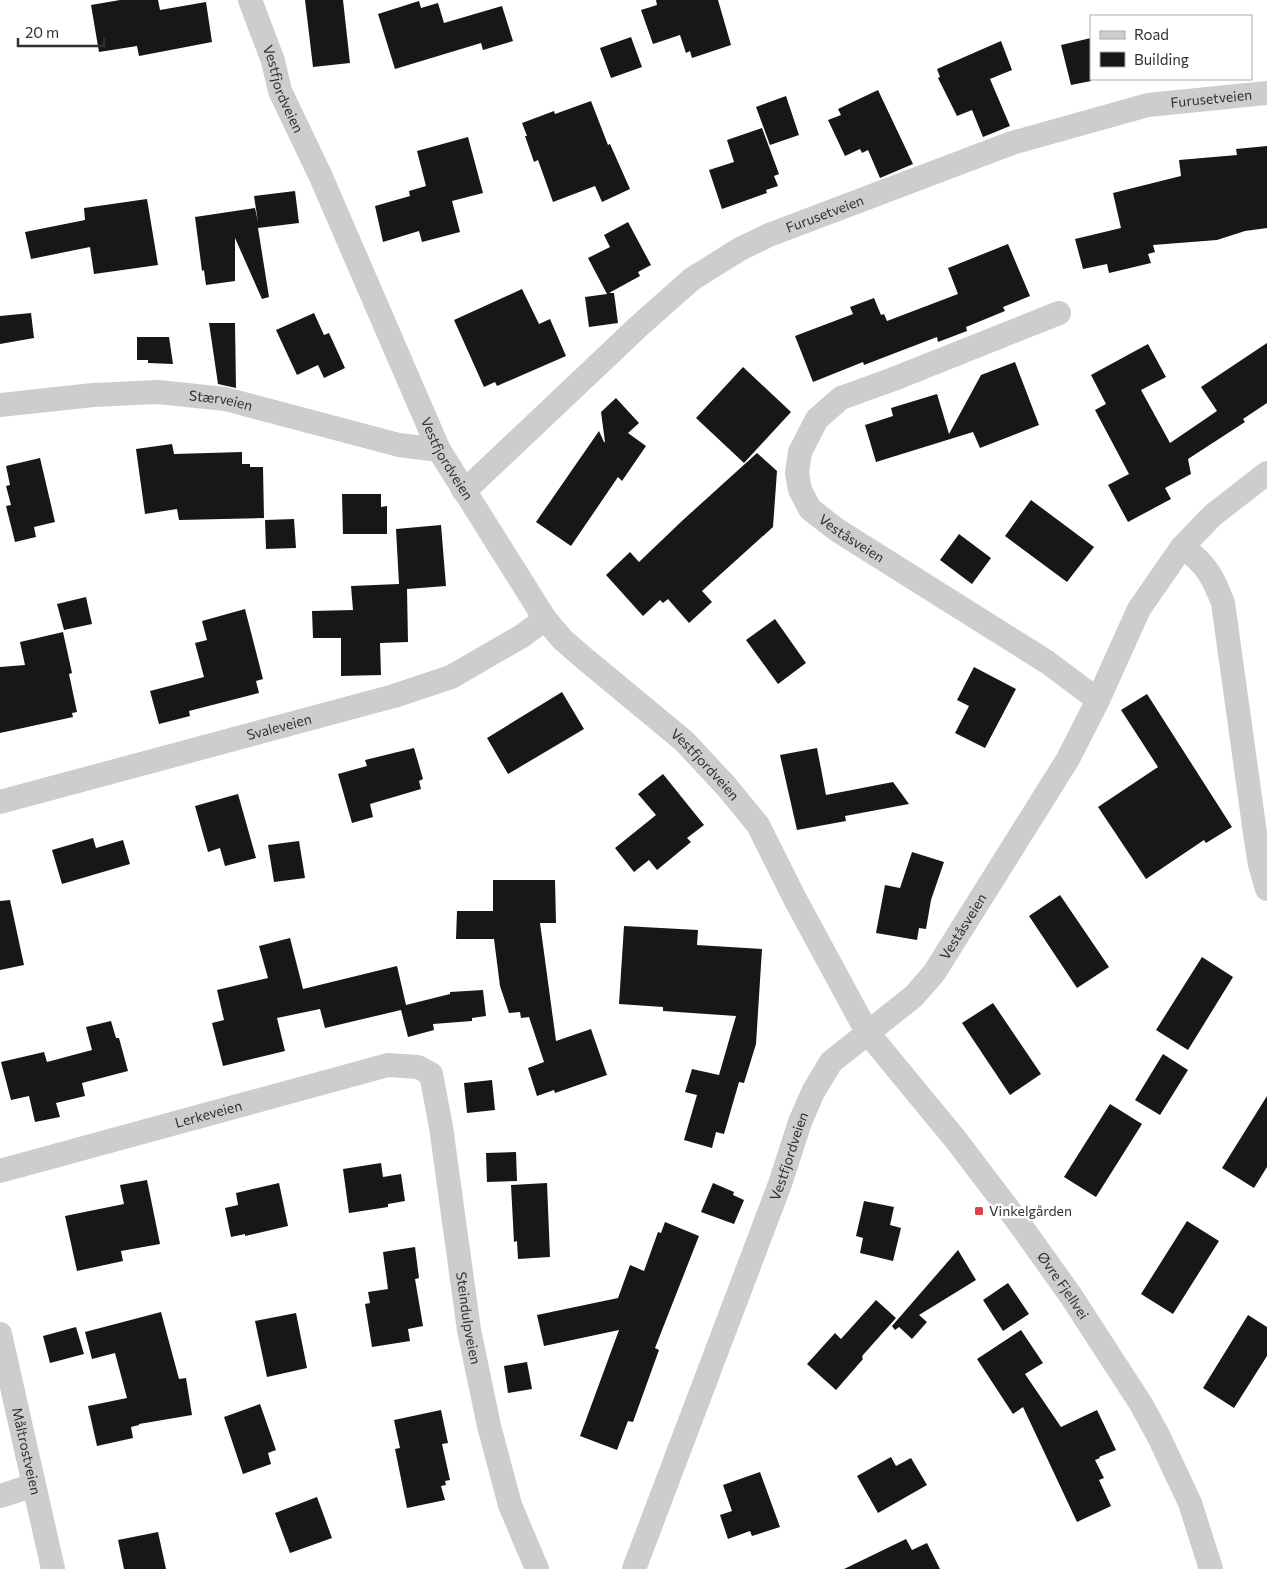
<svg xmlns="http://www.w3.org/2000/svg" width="1267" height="1569" font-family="Commissioner,sans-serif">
	<rect width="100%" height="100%" fill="#fff"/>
	<path fill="#171717" d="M120 0H158L160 10 206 2 212 42 139 56 137 46 99 52 91 5Z
		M305 0H343L350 63 313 67Z
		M656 0H718L731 45 692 58 690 51 686 53 680 35 653 44 641 10 657 5Z
		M419 1 421 8 438 3 444 23 502 6 513 41 483 50 481 43 395 69 378 14Z
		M631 37 642 67 611 78 600 48Z
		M1091 38V81L1071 85 1061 45Z
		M1001 41 1012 70 990 79 1010 126 983 137 972 110 957 116 938 78 940 77 937 69Z
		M878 90 913 164 880 178 868 150 862 153 860 149 845 156 828 120 841 115 838 109Z
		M786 96 799 135 770 145 756 107Z
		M591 101 608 145 610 144 630 189 602 202 595 186 553 202 538 160 534 162 525 136H527L522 123 554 111 555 114Z
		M762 128 779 174 774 176 778 186 766 190 767 193 722 209 709 170 734 162 727 140Z
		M468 137 483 193 452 201 460 232 422 242 419 231 383 242 375 206 410 196 409 191 426 186 417 151Z
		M1267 146V228L1245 231 1217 240 1153 245 1155 252 1148 254 1151 263 1109 273 1107 264 1083 269 1075 239 1121 228 1113 193 1181 176 1179 160 1237 155 1236 149Z
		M295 191 299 223 258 228 269 297 262 299 235 238V281L206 285 204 270 202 271 195 217 255 208 258 222 254 196Z
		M147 199 158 265 94 274 90 247 31 259 25 232 85 220 84 208Z
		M628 222 651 265 638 272 640 276 609 293H614L618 323 589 327 585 297 607 294 588 258 610 247 604 235Z
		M1008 244 1030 296 1003 307 1005 311 966 327 967 331 938 342 937 337 864 365 863 362 813 382 795 336 853 314 850 307 874 298 881 315 884 314 887 321 958 294 948 268Z
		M522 289 539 324 550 319 566 356 497 386 495 382 484 387 454 320Z
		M31 313 34 338 0 344V316Z
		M314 313 324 335 329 333 345 368 324 378 318 365 297 375 276 330Z
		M209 323H235L236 388 218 384Z
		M137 337H169L173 364 148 363V360H137Z
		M1267 343V403L1243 419 1245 422 1188 459 1191 474 1165 488 1171 499 1128 522 1108 485 1129 474 1095 410 1106 404 1091 375 1148 344 1166 377 1141 390 1170 443 1217 411 1201 387Z
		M1015 362 1039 425 980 448 973 432 876 462 865 425 893 416 891 408 937 394 949 434 981 375Z
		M743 367 791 412 744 463 696 418Z
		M616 398 639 423 628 433 646 446 622 481 618 477 571 546 536 522 599 431 604 442H605L601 412Z
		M172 444 174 454 242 452V464H250V467H263L264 518 179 520 177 509 145 514 136 449Z
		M757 453 777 471 773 527 702 591 712 602 689 623 668 599 663 603 660 600 643 616 606 575 630 552 639 562 683 520Z
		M40 458 55 522 34 527 36 537 15 542 6 506 11 505 6 486 10 485 6 466Z
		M342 494H381V507L387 506V534H343Z
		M1031 500 1094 547 1067 582 1005 536Z
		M294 519 296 548 266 549 265 520Z
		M441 525 446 586 407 589 408 642 380 643 381 675 341 676V638H313L312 611 353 610 351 586 399 584 396 529Z
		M959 534 991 558 972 584 940 560Z
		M86 597 92 624 64 630 57 604Z
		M245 609 263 679 256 681 259 693 189 711 190 716 159 724 150 691 204 677 195 643 207 640 202 621Z
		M775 619 806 663 778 684 746 640Z
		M63 632 72 673 69 674 77 712 72 713 73 717 0 733V667L25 665 20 642Z
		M974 667 1016 689 985 748 955 733 969 706 957 700Z
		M562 692 584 729 508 774 487 738Z
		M1147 694 1232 827 1206 843 1204 840 1146 879 1098 807 1158 767 1121 710Z
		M414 748 423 779 419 781 421 789 370 804 373 817 352 823 338 774 367 766 365 760Z
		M817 748 826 795 893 782 909 804 845 816 846 821 797 830 780 755Z
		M663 774 704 825 687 838 691 842 657 870 649 860 634 872 615 848 656 815 638 794Z
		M238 794 256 858 225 866 220 848 208 852 195 806Z
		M93 838 96 848 123 840 130 864 62 884 52 850Z
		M299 841 305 878 274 882 268 845Z
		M912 852 944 862 931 900 926 929 919 928 917 940 876 933 885 885 900 888Z
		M493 880H555L556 923H540L556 1041 591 1029 607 1075 555 1093 554 1090 537 1096 528 1068 544 1062 529 1017 521 1018 520 1012 509 1013 500 986 494 939H456L457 911H493Z
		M1060 895 1109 967 1077 988 1029 916Z
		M10 900 24 965 0 970V901Z
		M624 926 698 930 697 945 762 949 756 1044 744 1083 739 1082 724 1134 716 1132 712 1148 684 1140 697 1095 685 1092 692 1069 719 1075 736 1016 663 1011V1007L619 1004Z
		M290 938 303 989 397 966 406 1005 450 994V992L483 990 486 1016 472 1018V1021L433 1024 434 1030 408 1037 401 1010 325 1028 320 1009 277 1018 285 1051 223 1066 212 1023 224 1020 217 990 268 978 259 946Z
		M1202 957 1233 977 1188 1050 1156 1030Z
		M993 1003 1041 1074 1010 1095 962 1023Z
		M111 1021 116 1038H119L128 1071 82 1083 85 1096 56 1103 60 1117 35 1122 29 1096 11 1100 1 1062 44 1052 47 1062 92 1050 86 1027Z
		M1163 1054 1188 1070 1160 1115 1135 1100Z
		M492 1080 495 1110 467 1113 464 1083Z
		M1267 1096V1167L1254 1188 1222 1168Z
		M1110 1104 1142 1124 1096 1197 1064 1177Z
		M516 1152 517 1181 487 1182 486 1153Z
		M381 1163 383 1177 401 1174 405 1201 388 1204V1207L349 1213 343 1169Z
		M147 1180 160 1244 121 1251 123 1261 77 1271 65 1216 124 1204 120 1185Z
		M279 1183 288 1226 245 1236V1234L231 1237 225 1208 238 1205 236 1193Z
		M547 1183 550 1257 518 1259 517 1241 514 1242 511 1185Z
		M713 1183 734 1192 733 1195 744 1200 734 1224 701 1212Z
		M864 1201 894 1207 890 1225 901 1228 893 1261 860 1253 863 1238 856 1236Z
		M1187 1221 1219 1241 1173 1314 1141 1294Z
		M665 1222 699 1236 655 1348 659 1350 633 1422 628 1421 617 1450 580 1436 619 1330 544 1346 537 1315 618 1298 630 1265 644 1271 658 1232 661 1233Z
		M415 1247 419 1278 415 1279 423 1326 408 1329 410 1341 372 1347 365 1304 370 1303 368 1292 388 1289 383 1252Z
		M958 1250 976 1280 919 1315 927 1322 912 1339 899 1327 895 1330 892 1326Z
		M1008 1283 1029 1314 1003 1331 983 1300Z
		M876 1300 896 1318 863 1355 862 1357 863 1359 836 1390 807 1364 835 1333 841 1339Z
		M161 1312 179 1379 186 1378 192 1415 139 1424V1425L131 1427 133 1438 97 1446 88 1406 127 1398 115 1353 92 1359 85 1332Z
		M296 1313 307 1368 267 1377 255 1321Z
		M1248 1315 1267 1327V1356L1234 1408 1203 1388Z
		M76 1327 84 1354 50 1363 43 1336Z
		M1021 1330 1043 1363 1025 1374 1061 1427 1097 1410 1116 1450 1099 1457 1100 1458 1095 1460 1104 1478 1099 1480 1111 1506 1077 1522 1023 1407 1013 1414 977 1359Z
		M527 1362 532 1389 508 1393 504 1366Z
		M260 1404 276 1450 268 1453 271 1464 243 1474 224 1417Z
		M441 1410 448 1443 442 1444 450 1480 445 1481 446 1485 441 1486 445 1500 407 1508 395 1449 400 1448 394 1420Z
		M891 1457 896 1466 911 1458 927 1485 878 1513 857 1476Z
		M760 1472 780 1527 752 1536 750 1531 728 1539 720 1515 732 1511 723 1485Z
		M317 1497 332 1538 290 1553 275 1513Z
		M158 1532 166 1569H124L118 1540Z
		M906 1539 912 1550 927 1543 940 1569H844Z"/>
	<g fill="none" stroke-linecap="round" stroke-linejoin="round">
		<g stroke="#cdcdcd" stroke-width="24">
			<path id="s1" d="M250 0 273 61 280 91 321 177 439 450 545 619 563 640 585 659 684 741 726 786 758 825 795 899 867 1032 956 1140 1019 1223 1071 1296 1141 1404 1159 1437 1190 1503 1211 1569"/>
			<path id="s2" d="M1059 313 891 380 841 398 817 419 800 452 797 473 800 490 810 509 837 530 1047 662 1098 700"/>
			<path id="s3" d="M0 405 93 395 158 392 225 399 399 445 439 450"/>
			<path id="s4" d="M463 490 473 483 639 326 692 279 740 249 769 235 1012 143 1148 105 1267 93"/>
			<path d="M1182 547C1206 563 1213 577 1223 603L1256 840 1260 865 1267 889"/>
			<path id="s5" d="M0 802 394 696 451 677 522 636 545 619"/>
			<path id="s6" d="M0 1171 388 1065 418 1067 431 1074 441 1127 469 1330 489 1426 510 1505 537 1569"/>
			<path id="s7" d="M0 1334 53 1569"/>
			<path d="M0 1496 34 1485"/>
			<path id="s8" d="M634 1569 780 1184 800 1122 813 1092 831 1062 914 996 934 973 1068 759 1098 700 1139 609 1182 547 1213 515 1267 473"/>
		</g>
	</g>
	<rect fill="#d74349" stroke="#fff" stroke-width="2" x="974" y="1206" width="10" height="10" rx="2.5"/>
	<g text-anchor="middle" stroke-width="5" stroke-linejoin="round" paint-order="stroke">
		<g font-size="14" fill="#303030" stroke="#fff">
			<text dy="5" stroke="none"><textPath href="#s1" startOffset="95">Vestfjordveien</textPath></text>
			<text dy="5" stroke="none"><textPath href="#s4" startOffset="865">Furusetveien</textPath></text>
			<text dy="5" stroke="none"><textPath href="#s4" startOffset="460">Furusetveien</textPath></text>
			<text dy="5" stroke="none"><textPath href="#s3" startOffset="222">Stærveien</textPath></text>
			<text dy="5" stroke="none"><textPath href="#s1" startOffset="500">Vestfjordveien</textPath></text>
			<text dy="5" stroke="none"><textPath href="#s2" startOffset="414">Veståsveien</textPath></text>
			<text dy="5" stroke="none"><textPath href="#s5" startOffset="289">Svaleveien</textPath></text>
			<text dy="5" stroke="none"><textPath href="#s1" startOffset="905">Vestfjordveien</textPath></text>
			<text dy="5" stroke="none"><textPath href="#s8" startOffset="736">Veståsveien</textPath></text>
			<text dy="5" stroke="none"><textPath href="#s6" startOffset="216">Lerkeveien</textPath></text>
			<text dy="5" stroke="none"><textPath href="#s8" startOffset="441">Vestfjordveien</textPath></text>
			<text dy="5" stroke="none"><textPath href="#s1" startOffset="1540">Øvre Fjellvei</textPath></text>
			<text dy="5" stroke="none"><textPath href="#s6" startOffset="694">Steindulpveien</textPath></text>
			<text dy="5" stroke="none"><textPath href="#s7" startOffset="120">Måltrostveien</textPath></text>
		</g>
		<g font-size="14" fill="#303030" stroke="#fff" text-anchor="start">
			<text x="989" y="1216">Vinkelgården</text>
		</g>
	</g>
	<rect x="1090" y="15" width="162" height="65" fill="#ffffff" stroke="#acacac"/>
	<rect x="1100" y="31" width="25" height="8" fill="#cdcdcd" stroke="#acacac"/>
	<text x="1134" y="40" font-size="15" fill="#303030">Road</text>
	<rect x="1100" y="52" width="25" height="15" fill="#171717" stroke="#acacac"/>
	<text x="1134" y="65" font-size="15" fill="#303030">Building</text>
	<path d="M18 38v8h86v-8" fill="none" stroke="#303030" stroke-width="2.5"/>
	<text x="25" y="38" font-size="15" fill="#303030" stroke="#ffffff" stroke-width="4" paint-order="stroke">20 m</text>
</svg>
